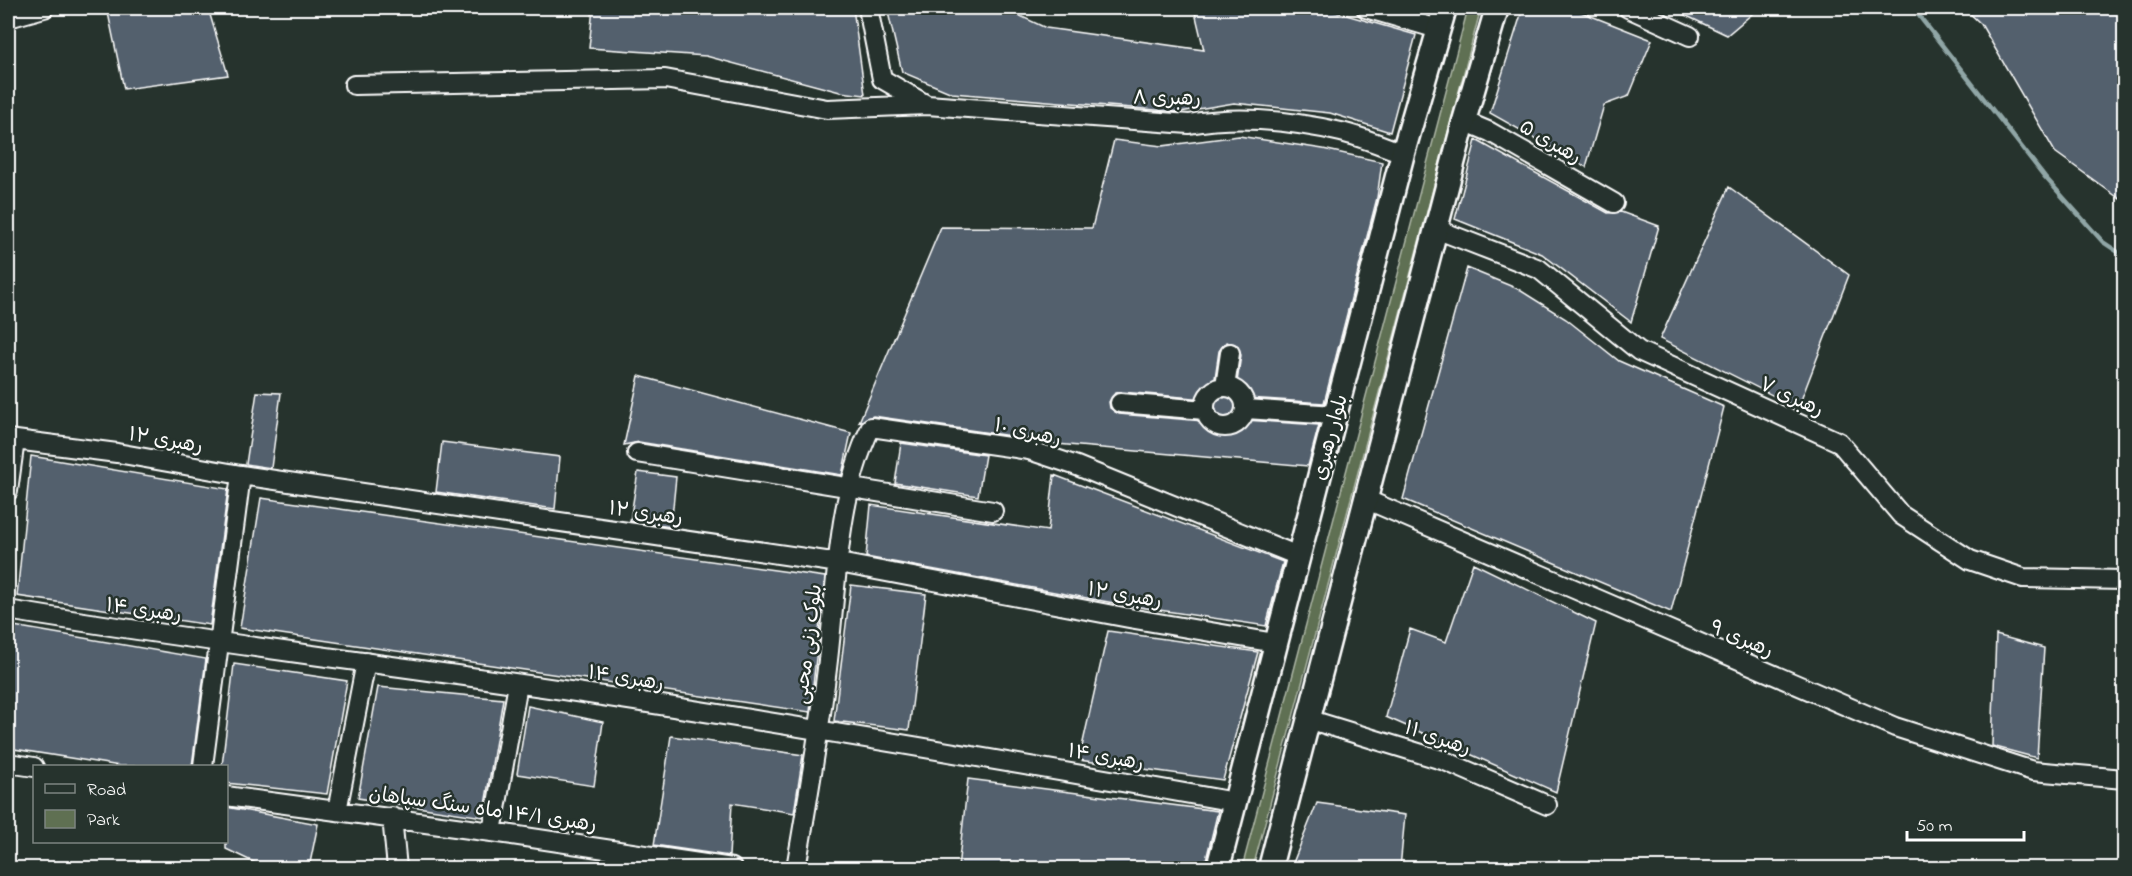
<svg xmlns="http://www.w3.org/2000/svg" width="2132" height="876" font-family="'Indie Flower','Playpen Sans Arabic',sans-serif">
	<rect width="100%" height="100%" fill="#26332d"/>
	<filter id="ink" filterUnits="userSpaceOnUse"><feTurbulence type="fractalNoise" baseFrequency=".0167" numOctaves="2"/><feDisplacementMap in="SourceGraphic" scale="12" xChannelSelector="R" yChannelSelector="G"/><feConvolveMatrix kernelMatrix="1 2 1 2 8 2 1 2 1" color-interpolation-filters="sRGB"/></filter>
	<g filter="url(#ink)">
		<path fill="#5f7052" stroke="#afb8a8" stroke-width="1.5" d="M1468 8H1481L1253 868H1242Z"/>
		<g fill="none" stroke-linecap="round" stroke-linejoin="round">
			<path stroke="#90a6a6" stroke-width="4.5" d="M1913 8 2045 177 2103 242 2124 256"/>
		</g>
		<path fill="#53606d" stroke="#fff" stroke-width="1.5" fill-rule="evenodd" d="M107 8H208L228 75 124 89Z
			M593 8H853L865 95 840 92 706 56 589 48Z
			M887 8H1003L1046 28 1204 50 1194 8H1322L1416 35 1390 132 1330 113 1234 103 1180 112 952 93 902 72Z
			M1523 8H1571L1652 40 1629 96 1604 105 1586 167 1490 113Z
			M1670 8H1759L1727 35Z
			M1964 8H2124V181L2120 199 2055 152 1981 24Z
			M1239 136 1323 149 1382 162 1377 198 1324 403 1247 398 1241 399 1235 408 1236 414 1245 420 1319 425 1308 466 1045 443 1031 439 873 416 859 422 941 227 1092 228 1114 140 1162 146ZM1226 342 1237 345 1241 355 1236 389 1233 394 1224 398 1218 395 1214 385 1219 351ZM1121 392 1206 399 1215 405 1216 411 1210 420 1204 421 1119 414 1110 408 1109 402 1115 393Z
			M1476 140 1608 213 1621 212 1659 226 1631 322 1542 254 1455 219Z
			M1729 187 1849 275 1798 408 1660 339Z
			M1467 268 1518 289 1566 319 1619 361 1724 407 1671 612 1403 499Z
			M639 376 851 433 842 475 639 442 624 445Z
			M257 392 281 393 271 468 246 464Z
			M442 442 560 457 555 509 436 492Z
			M901 443 985 455 978 496 895 483Z
			M31 456 228 489 210 625 17 596Z
			M638 472 676 477 671 527 630 521Z
			M1054 475 1283 562 1266 626 1119 604 866 557 871 505 1048 531Z
			M261 498 825 577 810 712 240 628Z
			M1473 563 1596 623 1556 792 1386 717 1410 629 1446 642Z
			M851 585 926 594 909 730 834 721Z
			M8 625 206 659 192 766H120L8 748Z
			M1108 631 1258 652 1223 780 1079 760Z
			M1996 635 2044 648 2037 758 1992 746Z
			M234 664 347 681 327 794 226 783V766H222Z
			M378 687 503 699 483 817 358 798Z
			M528 706 603 722 594 786 517 774Z
			M671 736 803 755 794 813 732 803 729 856 654 845Z
			M968 779 1218 811 1204 868H958Z
			M1317 803 1405 815 1400 868H1291Z
			M226 807 318 824 309 868H266L226 849Z"/>
		<g fill="none" stroke-linecap="round" stroke-linejoin="round">
			<defs>
				<path id="minor" d="M868 8 882 79 927 105
					M1366 8 1438 29
					M1628 8 1690 36
					M12 17 44 8
					M354 85 665 79 827 109 927 105 1189 124C1238 115 1293 121 1341 132 1362 137 1383 146 1403 153
					M1464 121 1490 132 1614 203
					M1436 229 1539 269 1639 351 1839 442 1901 515 1970 560 2023 578 2124 580
					M1205 407a20 20 0 1 1 40 0a20 20 0 1 1-40 0Z
					M1225 387 1230 353
					M1120 403 1205 410
					M1246 409 1335 415
					M8 439 117 453 241 475 839 563 1129 618 1275 643
					M637 453 993 511
					M8 491 15 440
					M1365 499 1895 727 2033 771 2124 779
					M8 610C196 641 387 664 576 692 796 725 1016 763 1235 802
					M1311 720 1445 761 1547 805
					M8 763 34 767
					M203 766 241 475
					M226 796 492 832 732 868
					M337 811 366 662
					M392 817 397 868
					M492 832 518 684
					M796 868C808 799 820 730 828 660 837 583 837 497 871 427L1029 450 1077 466 1298 556"/>
				<path id="major" d="M1218 868 1403 153 1445 8
					M1270 868 1464 121 1497 8"/>
			</defs>
			<use href="#minor" stroke="#fff" stroke-width="22"/>
			<use href="#major" stroke="#fff" stroke-width="27"/>
			<use href="#minor" stroke="#26332d" stroke-width="18"/>
			<use href="#major" stroke="#26332d" stroke-width="22"/>
		</g>
	</g>
	<g text-anchor="middle" stroke-width="5" stroke-linejoin="round" paint-order="stroke">
		<g font-size="20" fill="#fff" stroke="#26332d">
			<text transform="translate(1167 97) rotate(1)" y="7">رهبری ۸</text>
			<text transform="translate(1551 141) rotate(30)" y="7">رهبری ۵</text>
			<text transform="translate(1792 396) rotate(25)" y="7">رهبری ۷</text>
			<text transform="translate(1028 431) rotate(13)" y="7">رهبری ۱۰</text>
			<text transform="translate(1329 437) rotate(-75)" y="7">بلوار رهبری</text>
			<text transform="translate(166 439) rotate(10)" y="7">رهبری ۱۲</text>
			<text transform="translate(646 512) rotate(8)" y="7">رهبری ۱۲</text>
			<text transform="translate(1125 594) rotate(10)" y="7">رهبری ۱۲</text>
			<text transform="translate(144 609) rotate(8)" y="7">رهبری ۱۴</text>
			<text transform="translate(1742 638) rotate(23)" y="7">رهبری ۹</text>
			<text transform="translate(807 644) rotate(-83)" y="7">بلوک زنی محبی</text>
			<text transform="translate(626 677) rotate(9)" y="7">رهبری ۱۴</text>
			<text transform="translate(1438 737) rotate(19)" y="7">رهبری ۱۱</text>
			<text transform="translate(1106 756) rotate(10)" y="7">رهبری ۱۴</text>
			<text transform="translate(483 808) rotate(8)" y="7">رهبری ۱۴/۱ ماه سنگ سپاهان</text>
		</g>
	</g>
	<rect width="2132" height="876" fill="none" stroke="#26332d" stroke-width="30"/>
	<rect x="15" y="15" width="2102" height="846" fill="none" stroke="#fff" stroke-width="2" filter="url(#ink)"/>
	<rect x="33" y="765" width="195" height="78" fill="#26332d" stroke="#7d8581" stroke-width="1.5"/>
	<rect x="45" y="784" width="30" height="9" fill="#26332d" stroke="#7d8581" stroke-width="1.5"/>
	<text x="87" y="795" font-size="18" fill="#ffffff">Road</text>
	<rect x="45" y="810" width="30" height="18" fill="#5f7052" stroke="#7d8581" stroke-width="1.5"/>
	<text x="87" y="825" font-size="18" fill="#ffffff">Park</text>
	<path d="M1907 831v9h117v-9" fill="none" stroke="#ffffff" stroke-width="3"/>
	<text x="1916" y="831" font-size="18" fill="#ffffff" stroke="#26332d" stroke-width="4.5" paint-order="stroke">50 m</text>
</svg>
